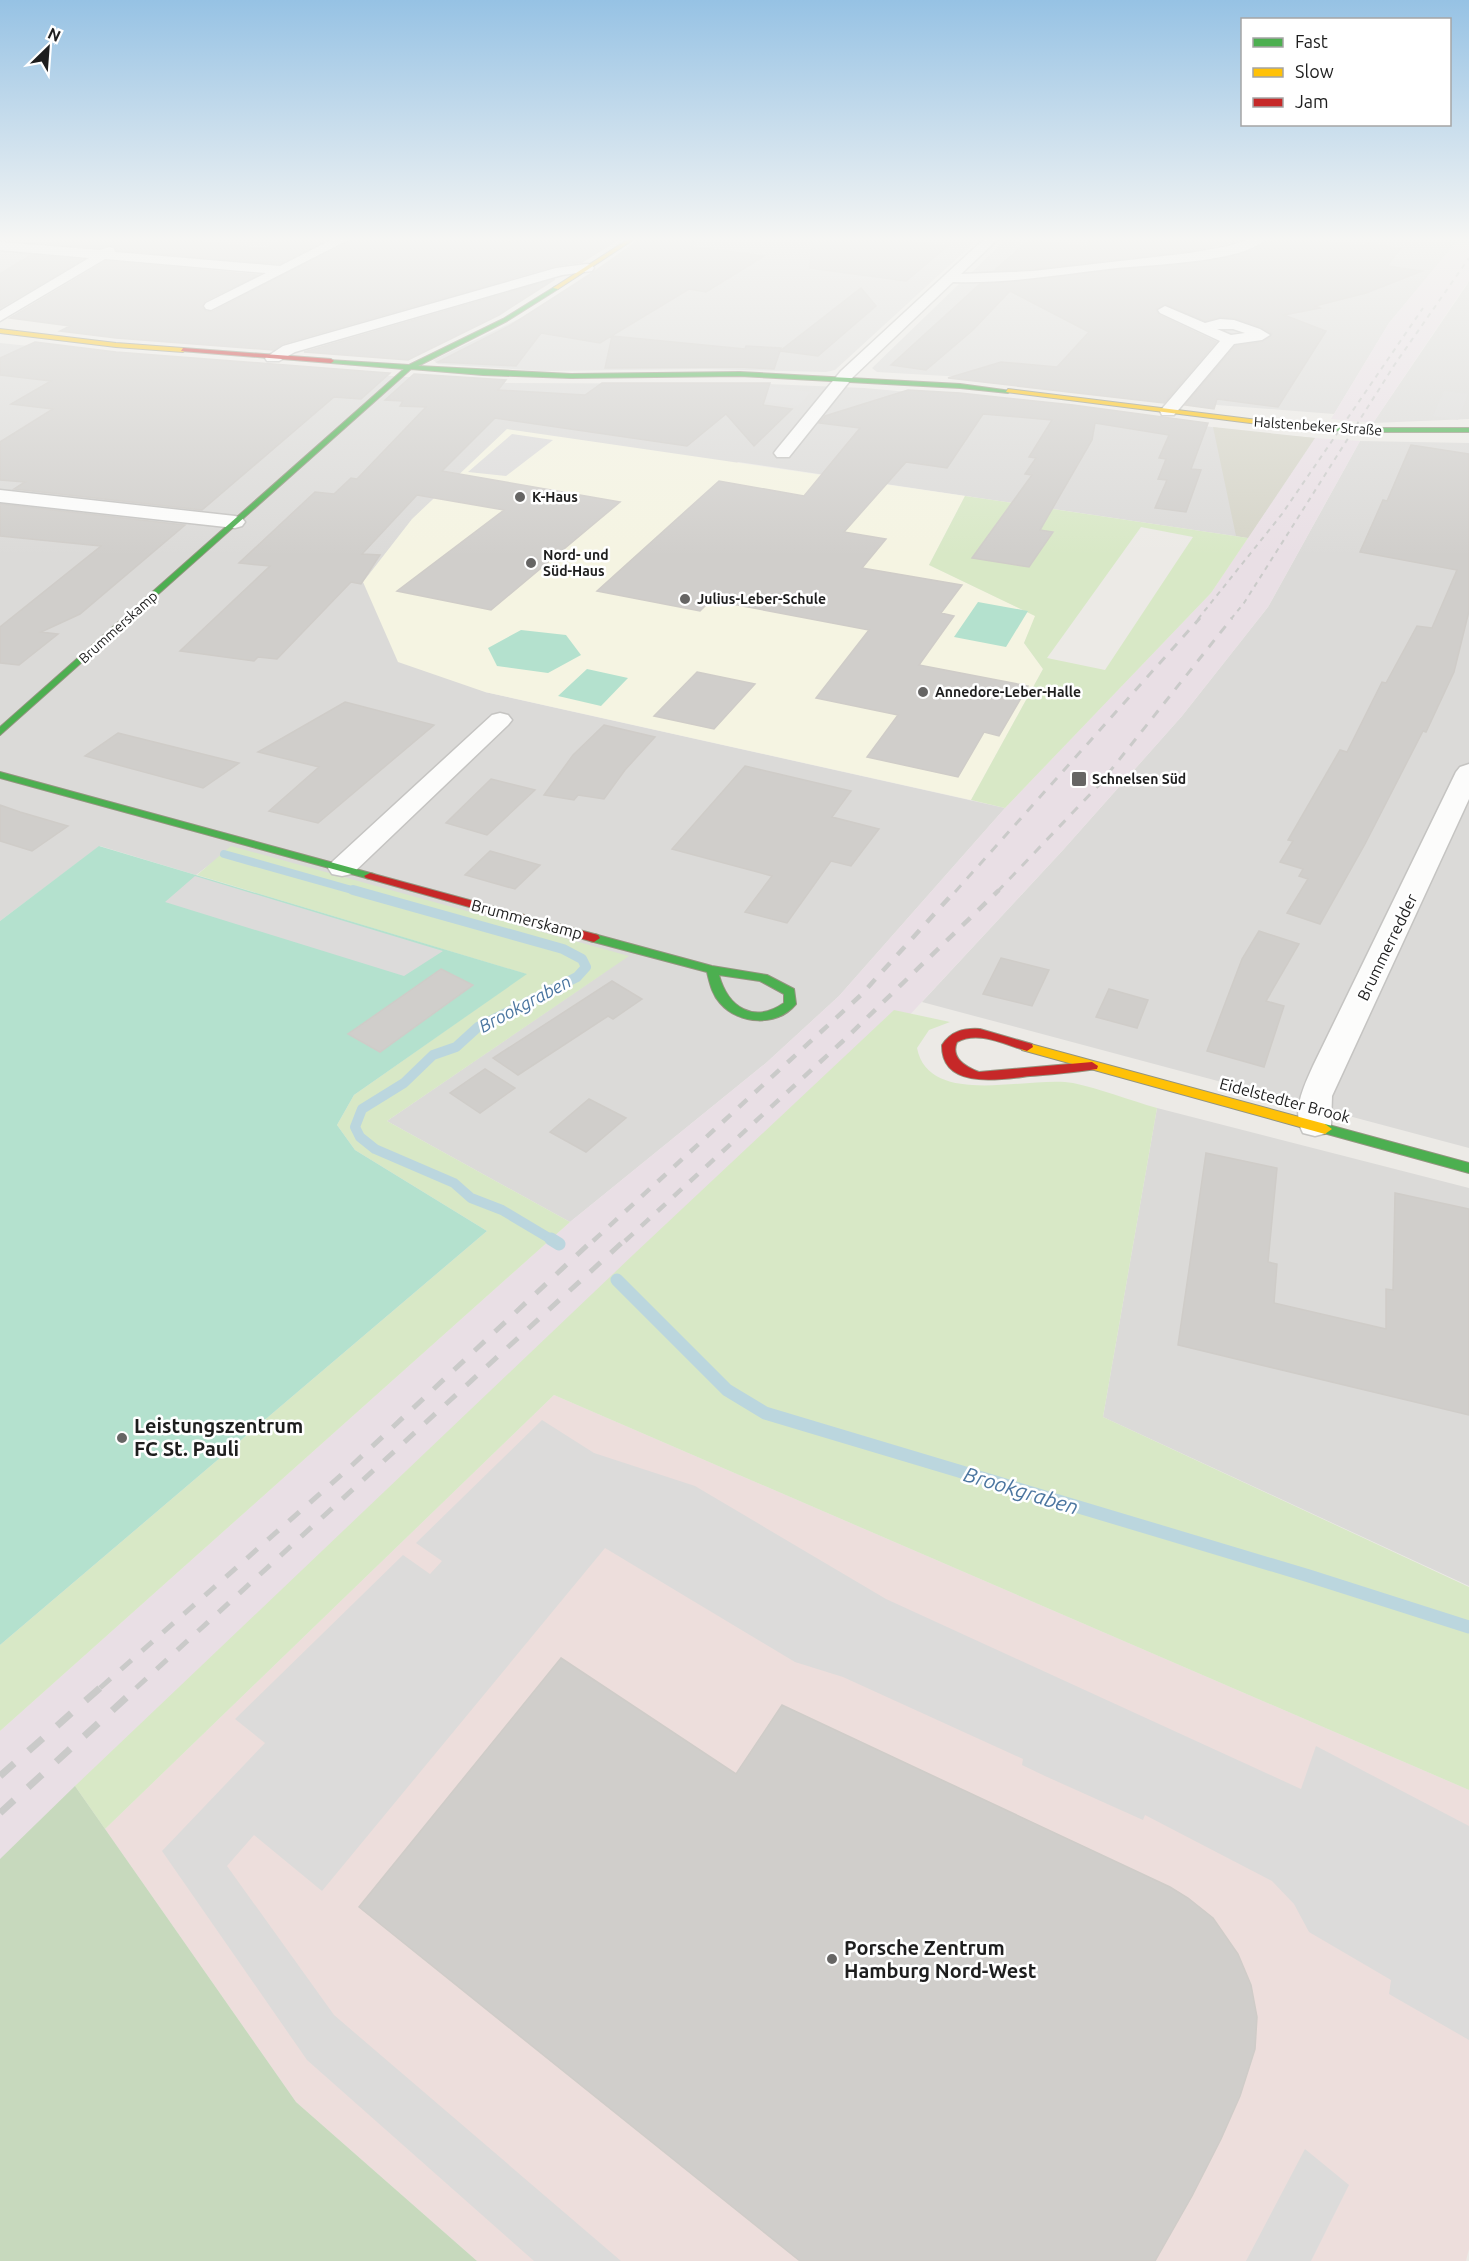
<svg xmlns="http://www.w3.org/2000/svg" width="1469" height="2261" font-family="Ubuntu,sans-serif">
	<rect width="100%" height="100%" fill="#eceae6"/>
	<path fill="#dbdad8" d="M0 240H120L98 250 0 242Z
		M138 240H330L281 264 270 265 123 252 122 249Z
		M640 240H977L835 370 826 372 704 369 542 371 438 364 433 360 523 317Z
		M1005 240H1244L1185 253 981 276 971 273Z
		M1269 240H1458L1389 323 1334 414 1165 401 963 377 877 372 872 368 959 284 1174 263 1258 249Z
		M0 249 91 257 0 310Z
		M1469 280V419L1373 423 1468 283Z
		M0 343 176 361 494 383 768 384 864 388 1055 405 1247 432 1315 438 1248 538 738 462 485 692 1005 808 839 996 766 1063 570 1222 387 1121 602 974 213 862 196 875 100 846 0 921Z
		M1360 441 1469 443V1148L922 1002 1063 850 1182 716 1268 607Z
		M1157 1108 1469 1188V1586L1103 1417Z"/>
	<path fill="#eddedc" d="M554 1395 1469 1790V2249L1466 2261H477L296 2102 105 1829Z"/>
	<path fill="#e9dfe5" d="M1458 240H1469V280L1373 423 1331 419 1389 323Z
		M1315 438 1360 441 1268 607 1182 716 1063 850 905 1020 0 1861V1731L570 1222 766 1063 839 996 1005 808 1211 593Z"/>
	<path fill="#f5f4e2" d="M507 429 965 496 929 565 1036 616 1024 643 1043 669 971 800 485 692 398 662 363 582 412 519Z"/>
	<path fill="#d5d4c8" d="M1213 427 1315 438 1248 538 1236 536Z"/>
	<path fill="#d8e8c6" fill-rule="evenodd" d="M965 496 1248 538 1211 593 1005 808 971 800 1043 669 1024 643 1035 616 929 565ZM1141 527 1193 537 1105 670 1047 658Z
		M231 846 629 956 387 1121 570 1222 0 1731V1645L487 1231 355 1150 337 1125 354 1095 526 974 197 875Z
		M894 1010 950 1022 929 1030 917 1048C929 1109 1030 1075 1073 1083 1101 1089 1129 1100 1157 1108L1103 1417 1469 1587V1790L554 1395 105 1829 75 1786 634 1254Z"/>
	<path fill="#c7d9bd" d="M75 1786 296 2102 477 2261H0V1859Z"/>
	<path fill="#b4e1ce" d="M978 602 1028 611 1006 647 954 637Z
		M521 630 566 635 581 655 548 673 497 666 488 648Z
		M587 669 628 678 601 706 558 696Z
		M99 846 527 974 354 1095 337 1125 355 1150 487 1231 0 1645V921Z"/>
	<path fill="#dcdbda" d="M765 386 811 392 798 406 751 400Z
		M1444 391 1468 394 1458 420 1433 416Z
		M512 434 553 440 506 476 468 472Z
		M195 876 443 951 404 976 165 902Z
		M542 1420 594 1453 695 1486 886 1599 1301 1789 1316 1746 1469 1826V2040L1389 1994 1391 1980 1309 1932 1294 1904 1272 1881 1145 1815 1143 1820 1045 1776 1022 1765 1023 1759 843 1677 795 1662 605 1548 322 1891 254 1835 227 1866 334 2015 621 2261H534L307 2060 162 1851 265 1743 235 1719 403 1555 430 1574 442 1561 416 1543Z
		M1305 2149 1349 2185 1311 2261H1246Z"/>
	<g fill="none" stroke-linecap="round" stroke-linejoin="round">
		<path stroke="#bbd6de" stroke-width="8" d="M224 854 359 892"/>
		<path stroke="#bbd6de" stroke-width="10" d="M353 890 563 949 582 959 586 967 577 977 478 1027 456 1047 433 1055 404 1083 362 1109 355 1127 360 1137 375 1149 454 1183 471 1198 502 1210 554 1241"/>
		<path stroke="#bbd6de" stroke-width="13" d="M551 1239 559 1244
			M617 1280 727 1390 765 1413 1309 1576 1469 1627"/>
	</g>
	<path fill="#d0cecb" stroke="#cfccc8" stroke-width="1.5" d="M56 240H188L265 249 285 240H327L280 264 117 250 114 246 109 245 100 248 50 244Z
		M350 240H617L582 262 555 266 282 344 274 350 116 338 60 331 70 326 10 318 106 261 258 275 205 301 202 307 206 311 212 312Z
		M639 240H698L688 246 764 256 706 292 689 289 600 343 541 333 516 366 438 362 511 325 594 272Z
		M812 240H894L948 246 906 281 810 268Z
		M1029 240 1088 247 1089 240H1241L1190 251 1033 269 995 270Z
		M1266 240H1309L1363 246 1366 243 1401 248 1387 266 1422 271 1366 293 1315 306 1320 308 1284 315 1326 331 1278 407 1217 399 1214 409 1185 405 1235 346 1262 342 1272 334 1261 327 1235 318 1220 317 1205 321 1166 304 1156 309 1159 315 1216 342 1164 403 948 378 1001 362 1057 367 1089 332 1010 291 973 330 926 370 891 365 980 284 1217 260 1254 250Z
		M31 255 82 260 0 308V274Z
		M555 279 499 315 408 360 304 352Z
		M861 288 876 306 818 356 780 351Z
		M612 336 745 349 746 346 781 348 774 369 740 367 605 368Z
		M35 342 116 352 390 373 361 399 334 397 202 510 14 489 25 482 0 480V442L53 409 11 404 51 381 0 375V358Z
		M414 374 506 380 498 390 585 395 602 383H770L763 405 792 409 754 446 726 414 687 446 495 418 442 471 620 502 491 610 397 591 504 510 417 495 362 554 380 555 361 584 351 582 277 659 258 657 254 661 180 651 270 566 239 563 315 492 334 494 351 478 357 479 426 407 400 406 403 401 385 400Z
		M908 390 960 393 1073 405 1208 423 1191 469 1201 470 1186 512 1155 508 1167 480 1158 479 1166 459 1159 458 1169 435 1095 423 1092 440 1040 530 1053 532 1029 567 972 558 1032 475 1025 474 1036 458 1029 457 1052 420 983 414 947 468 906 462 844 532 886 539 862 568 962 585 941 613 954 616 919 665 1028 686 999 736 984 732 958 777 867 757 898 715 816 698 869 630 711 600 700 611 597 591 719 481 804 496 860 428 819 423 825 416Z
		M1411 445 1469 454V611L1454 672 1426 732 1423 731 1365 844 1320 924 1287 913 1308 879 1299 876 1303 869 1280 862 1293 841 1288 840 1340 750 1347 752 1382 682 1386 683 1417 626 1432 628 1457 570 1360 552 1383 500 1387 501Z
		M0 504 185 525 80 614 41 632 58 634 19 665 0 663V627L101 546 0 536Z
		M697 672 755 684 714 729 654 716Z
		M345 702 434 725 318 823 269 811 319 767 258 752Z
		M604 725 655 737 625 770 604 799 578 795 574 800 544 795 573 755Z
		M118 733 239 763 203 788 85 756Z
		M745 766 851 791 832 817 879 829 851 866 831 861 787 923 745 912 772 876 672 849Z
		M491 779 535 790 487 835 446 823Z
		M0 805 20 812 68 826 32 851 0 841Z
		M490 851 540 865 515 889 465 875Z
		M1259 931 1299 944 1266 1001 1284 1006 1264 1067 1207 1051 1242 959Z
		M1001 958 1049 970 1032 1006 983 994Z
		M441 969 473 985 380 1052 348 1034Z
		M612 981 642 999 613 1019 608 1016 518 1075 493 1058Z
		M1109 989 1148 1000 1137 1028 1096 1017Z
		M485 1069 515 1088 480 1113 450 1093Z
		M589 1099 626 1118 586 1152 550 1132Z
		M1206 1153 1277 1168 1268 1262 1277 1264 1274 1303 1386 1329V1289L1393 1290 1395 1193 1469 1209V1415L1178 1345Z
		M561 1658 736 1774 782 1705 1170 1887 1188 1898 1213 1918 1238 1954 1251 1985 1257 2017 1255 2049 1240 2096 1221 2139 1192 2196 1155 2261H800L359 1907Z"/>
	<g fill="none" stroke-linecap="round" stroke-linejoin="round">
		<defs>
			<path id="street" d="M331 240H348L211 310 206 309 204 306 206 303 266 273 105 259 0 321V311L89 258 0 250V242L100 250 109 247 114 248 115 252 280 266Z
				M983 240H997L961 274 1033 271 1190 253 1228 246 1247 240H1264C1244 262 1148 265 1117 268 1062 274 1008 284 953 282L853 377 789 457H777L774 453 777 449 841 371Z
				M587 264 592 265 594 268 592 271 562 275 295 352 279 361H267L265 358 283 346 556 268Z
				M1165 306 1205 323 1220 319 1234 320 1260 329 1270 335 1262 340 1234 344 1174 415H1162L1160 411 1220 341 1160 313 1158 310ZM1217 329H1233L1245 333 1231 335Z
				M0 490 235 516 242 518 245 522 242 526 235 528 0 502Z
				M500 713 508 715 512 720 508 725 352 874 342 876 332 874 328 868 332 862 492 715Z
				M1469 764V799L1332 1096 1331 1125 1327 1133 1315 1136 1303 1133C1291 1112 1304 1086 1313 1066L1456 772 1460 767Z"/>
			<path id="fast" d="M556 286 558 289 507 321 418 366 571 374 740 372 960 384 1011 391 1008 393 960 388 740 376 571 378 483 375 411 369 0 735V727L404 369 331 363 329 360 409 365 503 319Z
				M1290 424 1352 428H1469V432H1352L1287 428V424Z
				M0 772 374 874 376 876 370 879 366 878 0 778Z
				M594 934 712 966 767 975 794 989 796 1004C777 1027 739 1025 720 1003 712 994 710 984 707 972L590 941 588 938 590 935ZM719 975 760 981 784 994V1003C754 1024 728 1008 719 975Z
				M1325 1124 1469 1163V1173L1320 1132 1318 1129 1320 1126Z"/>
			<path id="slow" d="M627 240H633L558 289 553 288Z
				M0 329 116 343 183 348 186 350 183 352 116 347 0 333Z
				M1008 389 1290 424 1294 426 1290 428 1006 392Z
				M1027 1043 1325 1124 1332 1129 1325 1134 1022 1050 1021 1047 1022 1044Z"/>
			<path id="jam" d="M183 348 331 359 334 361 331 363 181 351Z
				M370 873 598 935 600 938 594 942 590 941 366 878 364 876Z
				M980 1029 1032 1044 1033 1047 1027 1051C1005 1045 979 1030 957 1042 950 1058 966 1067 979 1072L1092 1062 1098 1066 1097 1069 1082 1071C1065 1073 1048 1075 1030 1076 1003 1079 941 1091 942 1045 951 1031 964 1028 980 1029Z"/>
		</defs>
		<use href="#street" stroke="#c5c4c2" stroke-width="3"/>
		<use href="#fast" stroke="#93947f" stroke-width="2"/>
		<use href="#slow" stroke="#93947f" stroke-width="2"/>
		<use href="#jam" stroke="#93947f" stroke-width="2"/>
		<use href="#street" fill="#fcfcfb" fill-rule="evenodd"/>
		<use href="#fast" fill="#4caf50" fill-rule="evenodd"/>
		<use href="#slow" fill="#ffc107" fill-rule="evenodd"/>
		<use href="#jam" fill="#c62828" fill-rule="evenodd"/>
		<path stroke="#cacac9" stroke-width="2" stroke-dasharray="5 5" stroke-linecap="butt" d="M1198 619 1282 514 1423 308
			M1231 619 1244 603 1395 364 1469 258"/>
		<path stroke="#cacac9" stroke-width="3" stroke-dasharray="9 9" stroke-linecap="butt" d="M955 892 1200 618
			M997 892 1099 785 1232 618"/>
		<path stroke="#cacac9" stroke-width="4.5" stroke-dasharray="11 11" stroke-linecap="butt" d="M593 1241 861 995 956 890
			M625 1241 843 1041 999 890"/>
		<path stroke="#cacac9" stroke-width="5" stroke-dasharray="14 14" stroke-linecap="butt" d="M100 1688 348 1469 594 1239
			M136 1688 626 1239"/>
		<path stroke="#cacac9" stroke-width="7" stroke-dasharray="19 19" stroke-linecap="butt" d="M0 1776 101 1687
			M0 1813 138 1687"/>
	</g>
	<linearGradient id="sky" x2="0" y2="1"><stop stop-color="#96c2e4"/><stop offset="0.43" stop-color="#f6f6f4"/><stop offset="1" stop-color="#f6f6f4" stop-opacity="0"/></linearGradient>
	<rect width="1469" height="556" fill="url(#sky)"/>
	<g fill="#666564" stroke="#fff" stroke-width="2">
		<circle cx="520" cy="497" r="6"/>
		<circle cx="531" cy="563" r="6"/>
		<circle cx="685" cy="599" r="6"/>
		<circle cx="923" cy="692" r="6"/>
		<rect x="1071" y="771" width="16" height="16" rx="3"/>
		<circle cx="122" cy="1438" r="6"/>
		<circle cx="832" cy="1959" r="6"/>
	</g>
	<g text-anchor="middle" stroke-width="5" stroke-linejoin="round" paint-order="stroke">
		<g font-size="14" fill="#1e1e1e" stroke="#fff">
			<text transform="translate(1318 426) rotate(4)" y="5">Halstenbeker Straße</text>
			<text transform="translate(118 627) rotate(-42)" y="5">Brummerskamp</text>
		</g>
		<g font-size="14" font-weight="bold" fill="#1e1e1e" stroke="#fff" text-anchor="start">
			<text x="532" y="502">K-Haus</text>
			<text x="543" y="560">Nord- und<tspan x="543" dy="16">Süd-Haus</tspan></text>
			<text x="697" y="604">Julius-Leber-Schule</text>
			<text x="935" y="697">Annedore-Leber-Halle</text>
			<text x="1092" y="784">Schnelsen Süd</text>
		</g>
		<g font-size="16" fill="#1e1e1e" stroke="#fff">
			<text transform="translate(527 919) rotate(15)" y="6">Brummerskamp</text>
			<text transform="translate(1387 947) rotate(-64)" y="6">Brummerredder</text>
			<text transform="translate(1285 1100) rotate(15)" y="6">Eidelstedter Brook</text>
		</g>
		<g font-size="18" font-style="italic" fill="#4c76a0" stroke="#fff">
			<text transform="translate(525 1004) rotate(-28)" y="6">Brookgraben</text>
		</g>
		<g font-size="20" font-weight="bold" fill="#1e1e1e" stroke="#fff" text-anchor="start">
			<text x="134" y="1433">Leistungszentrum<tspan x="134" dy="23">FC St. Pauli</tspan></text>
			<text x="844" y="1955">Porsche Zentrum<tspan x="844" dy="23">Hamburg Nord-West</tspan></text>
		</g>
		<g font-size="21" font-style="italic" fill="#4c76a0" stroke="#fff">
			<text transform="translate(1021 1491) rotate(17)" y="7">Brookgraben</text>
		</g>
	</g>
	<rect x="1241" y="18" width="210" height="108" fill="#ffffff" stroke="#a5a5a5" stroke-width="1.5"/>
	<rect x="1253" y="38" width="30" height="9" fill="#4caf50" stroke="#a5a5a5" stroke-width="1.5"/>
	<text x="1295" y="48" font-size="18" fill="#1e1e1e">Fast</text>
	<rect x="1253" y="68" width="30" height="9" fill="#ffc107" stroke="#a5a5a5" stroke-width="1.5"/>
	<text x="1295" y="78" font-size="18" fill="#1e1e1e">Slow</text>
	<rect x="1253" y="98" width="30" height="9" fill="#c62828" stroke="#a5a5a5" stroke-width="1.5"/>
	<text x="1295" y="108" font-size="18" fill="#1e1e1e">Jam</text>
	<g transform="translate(48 48) rotate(25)" stroke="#ffffff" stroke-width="4.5" paint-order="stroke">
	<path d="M0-4.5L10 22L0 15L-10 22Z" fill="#1e1e1e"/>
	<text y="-9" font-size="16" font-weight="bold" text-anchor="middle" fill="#1e1e1e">N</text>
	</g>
</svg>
